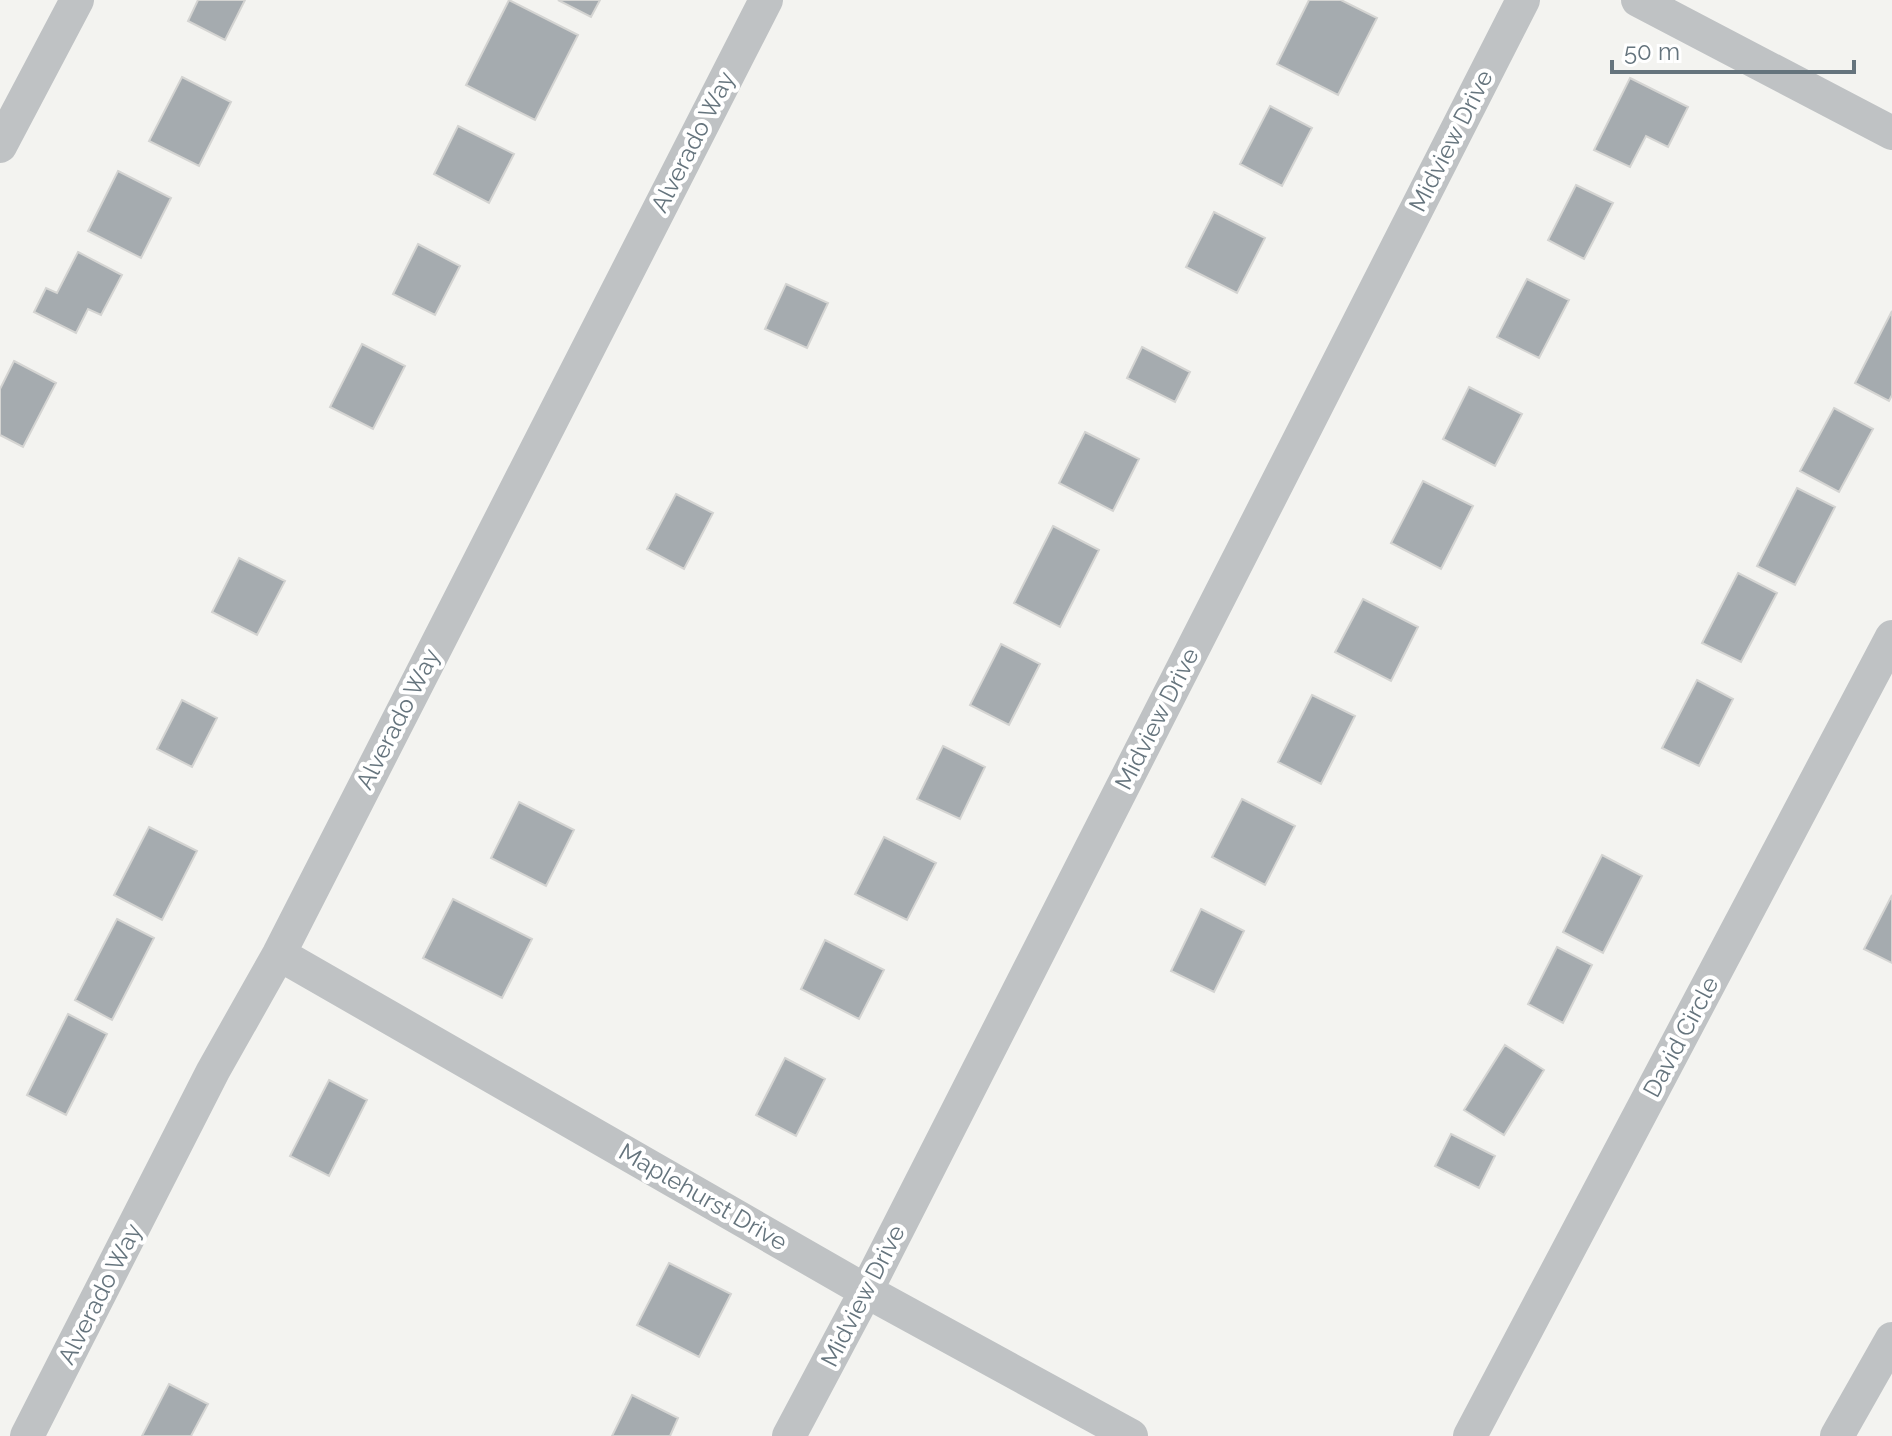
<svg xmlns="http://www.w3.org/2000/svg" width="1892" height="1436" font-family="Raleway,sans-serif">
	<rect width="100%" height="100%" fill="#f3f3f0"/>
	<path fill="#a5abaf" stroke="#d4d4d2" stroke-width="2" d="M198 0H245L225 40 188 21Z
		M509 0 578 35 535 120 466 85Z
		M558 0H600L591 17Z
		M1309 0H1341L1377 18 1338 95 1277 64Z
		M182 77 231 102 199 166 149 141Z
		M1630 78 1688 107 1668 147 1646 136 1630 167 1594 150Z
		M1270 106 1312 128 1282 186 1240 164Z
		M458 126 514 154 489 203 434 174Z
		M118 171 171 198 141 258 88 231Z
		M1576 185 1613 203 1584 259 1548 240Z
		M1214 212 1265 238 1237 293 1186 267Z
		M418 244 460 266 435 315 393 294Z
		M78 252 122 275 101 315 88 309 76 333 34 312 46 288 57 293Z
		M1527 279 1569 300 1539 358 1497 337Z
		M786 284 828 303 807 348 765 329Z
		M1892 311V395L1889 401 1855 383Z
		M362 344 405 366 373 429 330 407Z
		M1142 347 1190 372 1175 402 1127 378Z
		M14 361 56 383 23 447 0 435V389Z
		M1469 387 1522 414 1495 466 1443 439Z
		M1834 408 1873 429 1839 492 1800 471Z
		M1085 432 1139 459 1113 511 1059 483Z
		M1423 481 1473 506 1441 569 1391 543Z
		M1797 488 1835 507 1795 585 1757 566Z
		M676 494 713 513 684 569 647 549Z
		M1053 526 1099 550 1060 627 1014 603Z
		M239 558 285 581 257 635 212 612Z
		M1738 573 1777 593 1741 662 1702 643Z
		M1363 599 1418 627 1391 681 1335 652Z
		M1001 644 1040 664 1009 725 970 705Z
		M1697 680 1733 699 1699 766 1662 748Z
		M1312 695 1355 716 1321 784 1278 762Z
		M182 700 217 718 192 767 157 749Z
		M943 746 985 767 960 819 917 799Z
		M1242 799 1295 826 1265 885 1212 857Z
		M519 802 574 830 546 886 491 858Z
		M149 827 197 851 162 920 114 895Z
		M884 837 936 863 907 920 855 894Z
		M1602 855 1642 876 1603 953 1563 932Z
		M1892 895V963L1864 949Z
		M453 899 532 939 502 998 423 958Z
		M1201 909 1244 931 1214 992 1171 971Z
		M117 919 154 938 112 1020 75 1000Z
		M825 940 884 970 859 1019 801 989Z
		M1557 947 1592 965 1563 1023 1528 1004Z
		M68 1014 107 1034 66 1115 27 1095Z
		M1505 1045 1544 1070 1504 1135 1464 1110Z
		M785 1058 825 1079 796 1136 756 1115Z
		M329 1080 367 1100 329 1176 290 1156Z
		M1451 1134 1495 1156 1479 1188 1435 1166Z
		M669 1263 731 1294 699 1357 637 1325Z
		M169 1384 208 1404 191 1436H142Z
		M632 1395 678 1418 670 1436H612Z"/>
	<g fill="none" stroke-linecap="round" stroke-linejoin="round">
		<path stroke="#bfc2c4" stroke-width="34" d="M1638 0 1892 133
			M0 146 77 0
			M279 954 866 1291 1131 1436
			M27 1436 213 1071 279 954 766 0
			M789 1436 866 1291 1523 0
			M1470 1436 1892 637
			M1837 1436 1892 1339"/>
	</g>
	<g text-anchor="middle" stroke-width="8" stroke-linejoin="round" paint-order="stroke">
		<g font-size="24" fill="#65747d" stroke="#fff">
			<text transform="translate(1451 141) rotate(-63)" y="8">Midview Drive</text>
			<text transform="translate(693 142) rotate(-63)" y="8">Alverado Way</text>
			<text transform="translate(398 719) rotate(-63)" y="8">Alverado Way</text>
			<text transform="translate(1157 719) rotate(-63)" y="8">Midview Drive</text>
			<text transform="translate(1681 1037) rotate(-62)" y="8">David Circle</text>
			<text transform="translate(703 1197) rotate(30)" y="8">Maplehurst Drive</text>
			<text transform="translate(100 1294) rotate(-63)" y="8">Alverado Way</text>
			<text transform="translate(863 1296) rotate(-63)" y="8">Midview Drive</text>
		</g>
	</g>
	<path d="M1612 60v12h242v-12" fill="none" stroke="#65747d" stroke-width="4"/>
	<text x="1624" y="60" font-size="24" fill="#65747d" stroke="#ffffff" stroke-width="6" paint-order="stroke">50 m</text>
</svg>
